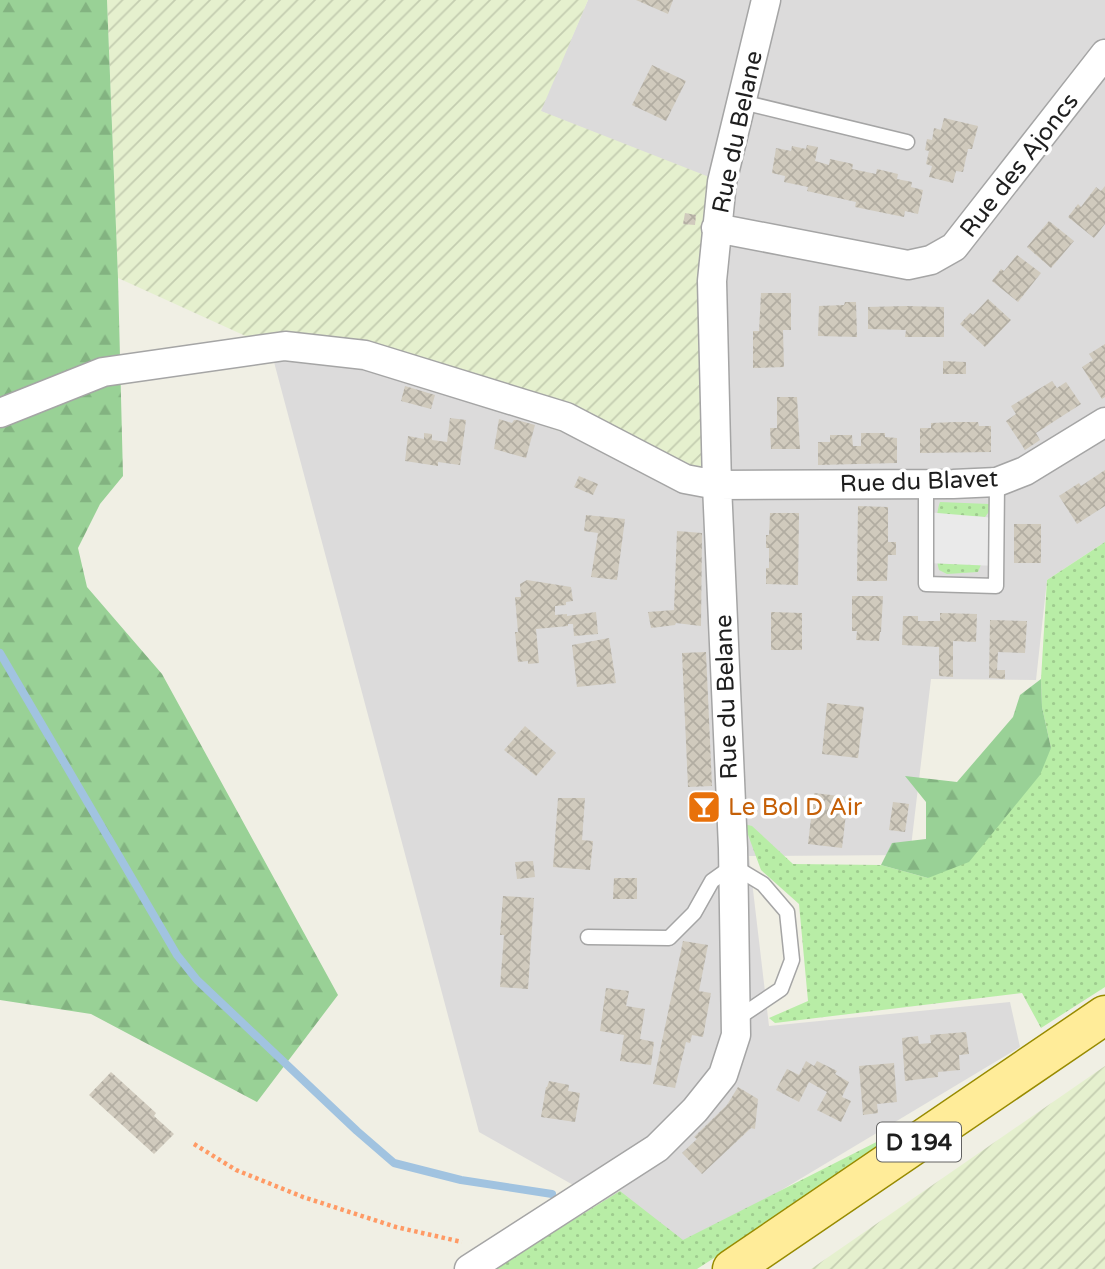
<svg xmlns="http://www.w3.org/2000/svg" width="1105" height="1269" font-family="'Varela Round',sans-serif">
	<defs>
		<pattern id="farmland-furrows" width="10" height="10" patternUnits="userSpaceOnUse" patternTransform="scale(1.75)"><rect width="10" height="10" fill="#e5f0ce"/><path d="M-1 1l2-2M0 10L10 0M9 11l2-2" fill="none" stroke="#c4cdb0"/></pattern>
		<pattern id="grass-dots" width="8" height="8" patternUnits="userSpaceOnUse" patternTransform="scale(1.75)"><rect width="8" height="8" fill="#b8eda6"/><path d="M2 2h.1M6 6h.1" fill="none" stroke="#9ecb8e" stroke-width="1.8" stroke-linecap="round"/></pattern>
		<pattern id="forest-firs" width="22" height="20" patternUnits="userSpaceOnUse" patternTransform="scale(1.75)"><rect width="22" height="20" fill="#99d196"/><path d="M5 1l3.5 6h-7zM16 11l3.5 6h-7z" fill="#83b381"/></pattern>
		<pattern id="building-cross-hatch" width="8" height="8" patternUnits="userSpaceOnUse" patternTransform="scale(1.75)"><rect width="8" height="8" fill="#d0cabd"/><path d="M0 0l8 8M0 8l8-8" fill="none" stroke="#b2ada2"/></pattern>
	</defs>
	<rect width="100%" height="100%" fill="#f0efe4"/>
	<path fill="#dcdbdb" d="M588 0H1105V542L1047 580 1036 680 931 679 910 855 749 856 769 1026 1010 1002 1020 1047 685 1248 479 1132 270 347 722 183 540 111Z"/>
	<path fill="url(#farmland-furrows)" d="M107 0H588L541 111 722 182 717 485 398 376 270 347 118 278Z
		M1105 1066V1269H811Z"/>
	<path fill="url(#grass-dots)" d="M940 502 989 504 991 509 985 517 968 516 982 562 978 572 947 574 939 570C934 552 934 519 940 502Z
		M1105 542V987L1041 1028 1022 993 775 1023 769 1018 808 1001 799 904 761 870 744 824 752 826 793 864 881 865 928 878 1051 748 1042 707 1041 679 1047 580Z
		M906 1127 825 1186 697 1269H494L620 1191 683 1240Z"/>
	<path fill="url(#forest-firs)" d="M0 0H107L118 278 123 476 100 504 78 548 87 587 162 674 338 995 257 1102 91 1014 0 1000Z
		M1041 679 1042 707 1051 748 1040 775 969 862 928 878 881 865 892 843 926 839V802L905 776 957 782 1013 717 1020 695Z"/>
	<path fill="#eaeaea" d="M926 512 996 518V566L926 563Z"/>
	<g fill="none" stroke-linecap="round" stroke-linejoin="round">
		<path stroke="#a1c3e0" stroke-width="8" d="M0 653 177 955 197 980 357 1131 394 1163 461 1180 552 1194"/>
	</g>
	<path fill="url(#building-cross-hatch)" d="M636 0H673L668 14Z
		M652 65 686 81 666 121 632 105Z
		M944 118 978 126 972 149H968L963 172 956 171 953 183 929 177 932 166 926 164 929 151 925 150 927 139 932 140 934 128 941 130Z
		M807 145 818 147 815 161 829 165 830 159 853 164 852 169 876 174 877 169 898 174 897 179 912 182 911 187 923 190 918 214 905 211 904 217 855 207 856 202 807 191 808 187 784 182 785 176 772 173 776 148 791 151 792 146 806 149Z
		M1105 186V224L1094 238 1068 217 1078 204 1081 207 1096 187 1101 191Z
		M685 213 696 215 695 225 683 224Z
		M1049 221 1074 241 1051 268 1027 247Z
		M1017 255 1041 273 1018 302 992 281 1001 269 1004 271Z
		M761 293H791V330H783L784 367 753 368V331H759Z
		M988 299 1011 320 985 347 960 324 970 313 973 315Z
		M845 302H856L857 337 818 336 819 306 844 305Z
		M906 306 944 307V337H905L906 330 868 329V307Z
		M1105 344V397L1102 399 1082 367 1093 360 1089 354Z
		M943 361 966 362V374H943Z
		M1052 381 1057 388 1066 382 1081 404 1036 433 1040 440 1025 450 1006 421 1016 414 1011 406Z
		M405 386 435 395 431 409 401 401Z
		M777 397H797L800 449H771L770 428H777Z
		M450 418 466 420 460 465 438 462V466L405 461 408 436 424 439V433L432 434V440L447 442Z
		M499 419 512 423 514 420H517L535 425 526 458 494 449Z
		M956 422H978L979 426H991V452L920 453V428H931V423Z
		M861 433H885V437L897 438V463L818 465V442H830V435H852L853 446H861Z
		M1105 470V506L1077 524 1059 496 1079 483 1081 486Z
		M579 476 598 484 593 495 574 487Z
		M858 506 888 507V542H896V555H888L887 581H857Z
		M770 513H799L798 585 766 584V568H769V548H766V535H769Z
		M586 515 625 519 617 580 591 577 598 533 584 531Z
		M1014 524H1041V563H1014Z
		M677 531 702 533 701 626 676 623 675 625 651 628 648 612 674 610Z
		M527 580 571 587 573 601 566 602V605L555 606V615L567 614V616L596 612 598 634 574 636 573 624H568V626L536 629 539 663 528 664V661L518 662 515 632H518L515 597H521L520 584Z
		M852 596H883L881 632H880L879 641 856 640 857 631H852Z
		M771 612 802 613V650H771Z
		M940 613 977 614 976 642 953 641V677L939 676V647L902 645 903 616H918V621H940Z
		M990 620 1027 621 1025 653 998 652 997 670H1005V679L989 678Z
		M609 638 616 683 577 687 572 645Z
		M706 652 712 786 688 787 682 653Z
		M827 703 864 707 858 758 822 754Z
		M525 726 556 753 536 776 504 750Z
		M814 793 848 797 842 848 808 844Z
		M558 798H585L582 840 593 841 590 870 553 867Z
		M893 802 909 804 905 832 889 830Z
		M533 861 535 877 517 879 515 862Z
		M614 878H637V899H613Z
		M503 896 534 898 528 989 500 987 504 935H500Z
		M683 941 708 945 699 991 711 993 703 1037 692 1035 690 1043 686 1042 675 1088 653 1084Z
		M606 988 629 991 626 1006 645 1009 640 1039 654 1042 651 1065 620 1061 624 1035 600 1031Z
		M966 1032 969 1054 959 1055 960 1070 938 1072V1077L905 1081 902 1038 918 1036 919 1044 931 1043 930 1035Z
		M806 1061 814 1066 817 1061 837 1071 835 1074 849 1082 842 1097 851 1101 841 1122 817 1110 827 1092 809 1082 799 1102 776 1090 787 1069 799 1075Z
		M894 1063 897 1102 877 1104 878 1113 863 1115 859 1066Z
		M111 1072 156 1113 154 1116 174 1134 154 1154 89 1095Z
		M549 1081 569 1085 568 1091 580 1093 575 1122 541 1117 546 1087H547Z
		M738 1087 758 1099 755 1129 751 1128 702 1174 682 1153 697 1139 694 1137 727 1105Z"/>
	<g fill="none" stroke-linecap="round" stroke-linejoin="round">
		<defs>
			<path id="service" d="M742 102 907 142
				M926 484V584L996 586 997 482
				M588 937 669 938 694 913 712 881 733 866 763 884 787 912 792 960 781 989 735 1020"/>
			<path id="minor" d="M716 228 908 265 931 260 954 247 1105 54
				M0 413 103 372 285 346 365 355 566 417 685 479 717 485 953 484 997 482 1025 471 1105 422
				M469 1269 657 1148 695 1110 723 1075 736 1035 733 848 717 485 712 281 722 182 766 0"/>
			<path id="primary" d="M732 1269 1105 1015"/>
		</defs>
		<use href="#service" stroke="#a5a5a5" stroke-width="17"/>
		<use href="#minor" stroke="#a5a5a5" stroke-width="31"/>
		<use href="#primary" stroke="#988b00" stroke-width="41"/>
		<path stroke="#ff9a65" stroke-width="4.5" stroke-dasharray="3.5 3.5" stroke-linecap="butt" d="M194 1144 236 1170 303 1197 396 1227 462 1242"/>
		<use href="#service" stroke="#fff" stroke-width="14"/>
		<use href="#minor" stroke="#fff" stroke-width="28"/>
		<use href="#primary" stroke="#ffec99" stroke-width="38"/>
	</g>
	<defs>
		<symbol id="bar-square" viewBox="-11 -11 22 22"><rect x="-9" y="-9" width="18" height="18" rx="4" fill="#e8710a" stroke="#fff"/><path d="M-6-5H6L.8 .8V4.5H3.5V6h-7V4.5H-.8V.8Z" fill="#fff"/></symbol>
	</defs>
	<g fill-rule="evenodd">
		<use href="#bar-square" x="685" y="788" width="38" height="38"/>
	</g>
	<g text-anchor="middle" stroke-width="7" stroke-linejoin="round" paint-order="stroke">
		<rect fill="#fff" stroke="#626262" stroke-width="2" x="877" y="1122.5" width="84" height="39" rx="5"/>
		<g font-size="23" font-weight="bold" fill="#1e1e1e">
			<text x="919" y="1150">D 194</text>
		</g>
		<g font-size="24" fill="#1e1e1e" stroke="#fff">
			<text transform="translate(737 132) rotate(-78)" y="8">Rue du Belane</text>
			<text transform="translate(1019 165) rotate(-52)" y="8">Rue des Ajoncs</text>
			<text transform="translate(919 481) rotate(-2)" y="8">Rue du Blavet</text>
			<text transform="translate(726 697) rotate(-92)" y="8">Rue du Belane</text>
		</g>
		<g font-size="24" fill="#c56008" stroke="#fff" text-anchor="start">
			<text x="728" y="815">Le Bol D Air</text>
		</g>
	</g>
</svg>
